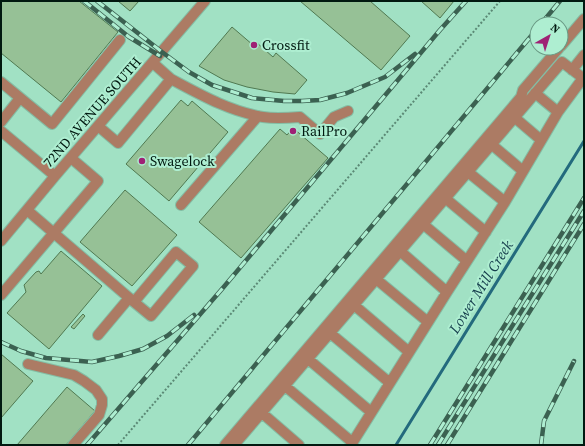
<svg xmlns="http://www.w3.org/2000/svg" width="585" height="446" font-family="'Source Serif 4',serif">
	<rect width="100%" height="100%" fill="#a1e1c4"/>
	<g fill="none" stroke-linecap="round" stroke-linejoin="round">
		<path stroke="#236a7d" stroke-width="3" d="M396 445 584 141"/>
	</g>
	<path fill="#96c196" stroke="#507951" d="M1 1H79L118 32 61 102 1 53Z
		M118 1H139L130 11Z
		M300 1H370L410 36 381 70Z
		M421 1H454L440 18Z
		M232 27 253 45 256 42 273 57 276 53 307 80 295 94 273 92 247 87 224 80 199 66Z
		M181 100 188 106 192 101 228 132 169 201 126 164Z
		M293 128 328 158 241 258 199 222 280 129 287 135Z
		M125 190 177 235 132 286 80 242Z
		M61 251 102 286 49 349 7 313 26 292 24 285 36 272 39 271 41 274Z
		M83 314 85 316 74 329 71 327Z
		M1 354 33 381 1 418Z
		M67 387 95 411 66 445H17Z"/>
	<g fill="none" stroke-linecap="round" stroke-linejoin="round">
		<defs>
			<path id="minor" d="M561 46 584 19
				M572 70 584 55
				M171 79C201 95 229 111 263 117 275 119 288 118 300 117L320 134 334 117 348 111
				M1 82 52 124 120 40
				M535 93 558 112
				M514 117 541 140
				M1 122 20 98
				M98 126 118 143 171 79 153 63
				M1 131 55 176
				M491 144 523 171
				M468 172 505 202
				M445 198 486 232
				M181 205 258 116
				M27 210 134 302 176 252 193 266 151 316 134 302
				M423 224 467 261
				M1 241 55 176 205 1
				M400 251 447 292
				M376 279 428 322
				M1 295 98 181 71 158
				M354 305 409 352
				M330 333 390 383
				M98 335 129 298
				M308 359 371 412
				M28 364 74 375 84 381 96 390 102 399V405L99 415 73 445
				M285 386 352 442
				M262 413 299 445
				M225 445 521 97 523 90 559 48
				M234 445 562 62 583 78 558 112 505 202 447 292 351 445"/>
		</defs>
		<use href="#minor" stroke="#84bda4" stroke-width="12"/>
		<path stroke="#5b8975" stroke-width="2" stroke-dasharray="2 2" stroke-linecap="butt" d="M118 445 500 1"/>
		<use href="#minor" stroke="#ac7b64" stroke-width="10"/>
		<defs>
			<path id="rail" d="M84 1 129 37 160 56
				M97 1 162 52 189 72 212 85 252 98 284 101H302L320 100 347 93 385 77 415 54
				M541 24 560 1
				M1 342 21 351 46 358 92 362 119 356 143 349 167 336 194 315
				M87 445 222 289 440 30 466 1
				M188 445 537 29
				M430 445 584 198
				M438 445 584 211
				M447 445 584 224
				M541 445 544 421 574 361"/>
		</defs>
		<use href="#rail" stroke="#3b6151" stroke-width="4.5"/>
		<use href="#rail" stroke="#aeeed1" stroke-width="3" stroke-dasharray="9" stroke-linecap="butt"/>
	</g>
	<g fill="#9f2175" stroke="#aeeed1" stroke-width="1.5">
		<circle cx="254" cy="45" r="4"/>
		<circle cx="293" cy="131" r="4"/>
		<circle cx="142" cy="161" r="4"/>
	</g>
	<g text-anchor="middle" stroke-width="4" stroke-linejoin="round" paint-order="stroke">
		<g font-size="14" fill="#011910" stroke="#aeeed1" text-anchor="start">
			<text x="262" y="50">Crossfit</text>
			<text x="301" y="136">RailPro</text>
			<text x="150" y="166">Swagelock</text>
		</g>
		<g font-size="14" fill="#011910" stroke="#aeeed1">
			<text transform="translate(92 112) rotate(-49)" y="5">72ND AVENUE SOUTH</text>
		</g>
		<g font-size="15" font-style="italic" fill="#163e4c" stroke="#aeeed1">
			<text transform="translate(481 287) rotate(-58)" y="5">Lower Mill Creek</text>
		</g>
	</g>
	<rect width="585" height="446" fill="none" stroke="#011910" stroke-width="4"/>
	<g transform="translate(549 36) rotate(39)"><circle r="19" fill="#aeeed1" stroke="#699984"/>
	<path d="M0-3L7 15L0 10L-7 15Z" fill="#9f2175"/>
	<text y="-6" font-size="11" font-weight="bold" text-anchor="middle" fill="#011910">N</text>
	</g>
</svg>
